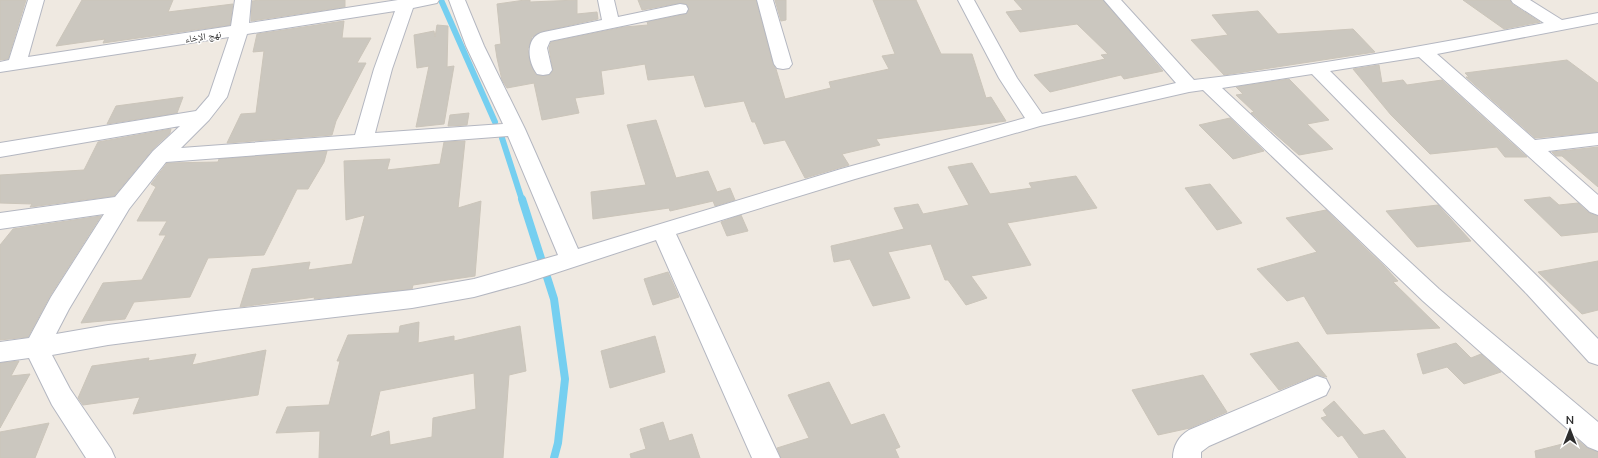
<svg xmlns="http://www.w3.org/2000/svg" width="1598" height="458" font-family="Mulish,'Noto Naskh Arabic',sans-serif">
	<rect width="100%" height="100%" fill="#efe9e1"/>
	<g fill="none" stroke-linecap="round" stroke-linejoin="round">
		<path stroke="#75cff0" stroke-width="6" d="M441 0 495 122
			M502 138 522 200"/>
		<path stroke="#75cff0" stroke-width="8" d="M522 199 554 299 565 379 558 443 554 458"/>
	</g>
	<path fill="#cbc7bf" stroke="#cbc5ba" fill-rule="evenodd" d="M0 0H26L8 59 0 60Z
		M82 0H173L168 12 233 4 230 25 103 43 105 39 56 46Z
		M260 0H345V7L251 21 252 1Z
		M525 0H530V2L577 0V14L597 12 598 19 544 31 532 37 528 49 530 63 536 75 543 76 549 75 553 71 549 48 551 42 624 27 648 25 647 22 686 14 689 10 687 4 680 3 642 10 638 0H756L773 64 776 69 785 99 831 88 829 82 889 69 882 56 895 54 873 0H916L941 54H972L986 98 991 97 1006 121 876 139 880 145 842 154 849 165 805 178 785 140 764 144 755 122H752L744 101 705 107 694 75 648 80 645 64 601 71 604 94 575 98 579 113 542 120 534 83 507 88 502 80 497 58 495 45 501 44 497 4Z
		M775 0H786V20L781 21Z
		M1014 0H1103L1163 71 1124 79 1121 75 1050 92 1034 75 1105 59 1101 55 1108 54 1077 24 1020 32 1006 12 1023 10Z
		M1463 0H1510L1512 4 1540 22 1504 29Z
		M1258 11 1278 34 1353 29 1375 52 1224 75 1191 40 1228 35 1212 15Z
		M344 21 342 38H371L357 63H366L336 121 332 135 227 143 241 114 256 113 264 51 253 52 257 34Z
		M437 25 448 26 447 67 454 66 444 124 416 127 429 66 417 68 414 35 434 31 435 37Z
		M1567 60 1598 83V132L1535 138 1466 77H1469L1465 73Z
		M1379 65 1382 83 1403 80 1407 85 1442 80 1527 157H1505L1497 147 1430 154 1391 115 1353 69Z
		M1289 79 1329 120 1307 124 1333 149 1299 155 1251 113 1254 112 1236 95 1243 94 1236 87Z
		M183 97 177 113 107 124 116 106Z
		M469 113 467 125 448 126 450 115Z
		M1230 118 1264 151 1233 159 1199 125Z
		M656 120 676 178 708 171 717 192 730 188 735 200 715 206 713 201 670 211 669 208 593 219 591 192 646 185 627 125Z
		M171 129 170 133 152 150 114 196 30 207 32 204 0 203V175L84 170 98 142Z
		M465 141 458 208 481 201 475 276 413 285 412 289 314 299 315 297 240 307 252 269 310 262 308 270 352 264 365 215 346 220 344 161 390 159 387 170 440 164 444 142Z
		M1598 147V187L1562 156H1556L1552 152Z
		M327 151 324 162 308 189H297L264 255 208 258 190 297 134 302 125 319 81 323 103 283 142 280 166 235H159L167 221H137L156 187 151 184 167 163 218 162 219 159Z
		M972 163 990 194 1032 188 1029 183 1076 176 1097 208 1007 223 1031 265 971 276 987 298 966 305 948 280H945L931 244 888 252 910 298 873 306 850 259 834 262 831 246 904 229 894 208 918 204 923 214 969 205 948 167Z
		M1210 184 1242 223 1217 230 1185 188Z
		M1550 197 1559 205 1578 203 1589 213 1598 216V232L1561 236 1524 200Z
		M1438 205 1471 241 1417 247 1386 211Z
		M1326 210 1384 266 1398 281 1393 282 1440 328 1327 334 1304 296 1287 301 1257 269 1317 252 1286 218Z
		M741 215 748 231 727 236 721 222Z
		M101 216 50 296 28 337 0 340V245L13 229Z
		M1598 261V310L1582 314 1538 272Z
		M668 272 679 297 653 305 644 279Z
		M419 322 418 343 454 336V341L520 326 526 371 509 375 503 458H319L320 431 276 433 287 407 329 405 340 361H337L348 335 399 333 400 326ZM474 373 476 409 433 418 432 437 390 445 389 431 370 437 380 391Z
		M655 336 665 372 610 388 601 351Z
		M1298 342 1327 377 1316 375 1279 390 1250 354Z
		M1456 343 1471 358 1481 354 1501 372 1464 384 1447 367 1423 374 1417 354Z
		M266 350 258 395 133 414 140 397 83 405 78 398 92 366 149 358 148 361 196 354 192 365Z
		M19 361 11 376 30 374 0 428V363Z
		M1203 375 1227 412 1190 428 1158 435 1132 390Z
		M829 382 851 425 884 414 900 447 895 449 899 458H781L777 448 809 438 788 395Z
		M1334 401 1364 435 1384 430 1406 458H1359L1342 435 1338 437 1321 418 1327 416 1323 410Z
		M663 422 669 441 692 434 700 458H631L630 454 646 449 640 429Z
		M49 423 35 458H0V432Z
		M1578 440 1587 448 1598 452V458H1536L1535 451Z"/>
	<g fill="none" stroke-linecap="round" stroke-linejoin="round">
		<defs>
			<path id="minor" d="M28 0H44L28 57 231 26 235 0H251L249 23 398 0H439L437 3 413 8 392 69 375 133 503 124 466 46 449 0H465L484 46 525 129 578 249 841 169 1025 118 999 78 958 0H974L1017 78 1042 114 1176 83 1104 0H1121L1194 80C1311 67 1428 45 1544 23L1513 3 1511 0H1530L1562 20 1598 13V23L1437 54 1535 140 1598 133V145L1548 151 1598 195V215L1590 212 1419 57 1330 71 1543 282 1598 339V365L1589 362 1527 294 1312 74 1222 88 1439 289 1598 422V451L1588 447 1423 301 1203 90 1189 92 1040 126 855 179 676 234 780 458H752L656 240 525 283 474 297 412 308 216 331 108 345 52 355 70 389 111 449 115 458H86L52 405 29 358 0 362V342L29 338 51 297 104 214 0 229V213L115 197 153 151 180 126 0 157V143L196 111 209 96 229 37 0 72V62L9 60ZM395 11 374 69 355 135 181 148 209 120 227 97 247 34ZM508 136 558 255 474 279 412 290 216 311 108 325 56 334 69 309 129 209 166 162Z
				M598 0H614L618 17 680 4 686 5 688 9 686 13 680 14 550 41 547 48 552 70 549 74 543 75 537 74C527 61 525 36 544 32L602 20Z
				M757 0H773L792 64 789 68 783 69 777 68 774 64Z
				M1317 376 1326 379 1330 387 1326 395 1209 446 1201 452V458H1173C1173 446 1179 436 1189 430Z"/>
		</defs>
		<use href="#minor" stroke="#b4b7c1" stroke-width="2"/>
		<use href="#minor" fill="#fff" fill-rule="evenodd"/>
	</g>
	<g text-anchor="middle" stroke-width="3" stroke-linejoin="round" paint-order="stroke">
		<g font-size="10" fill="#2e2e2e" stroke="#fff">
			<text transform="translate(203 36) rotate(-8)" y="4">نهج الإخاء</text>
		</g>
	</g>
	<g transform="translate(1570 430)" stroke="#ffffff" stroke-width="3" paint-order="stroke">
	<path d="M0-3L7 15L0 10L-7 15Z" fill="#2e2e2e"/>
	<text y="-6" font-size="11" font-weight="bold" text-anchor="middle" fill="#2e2e2e">N</text>
	</g>
</svg>
